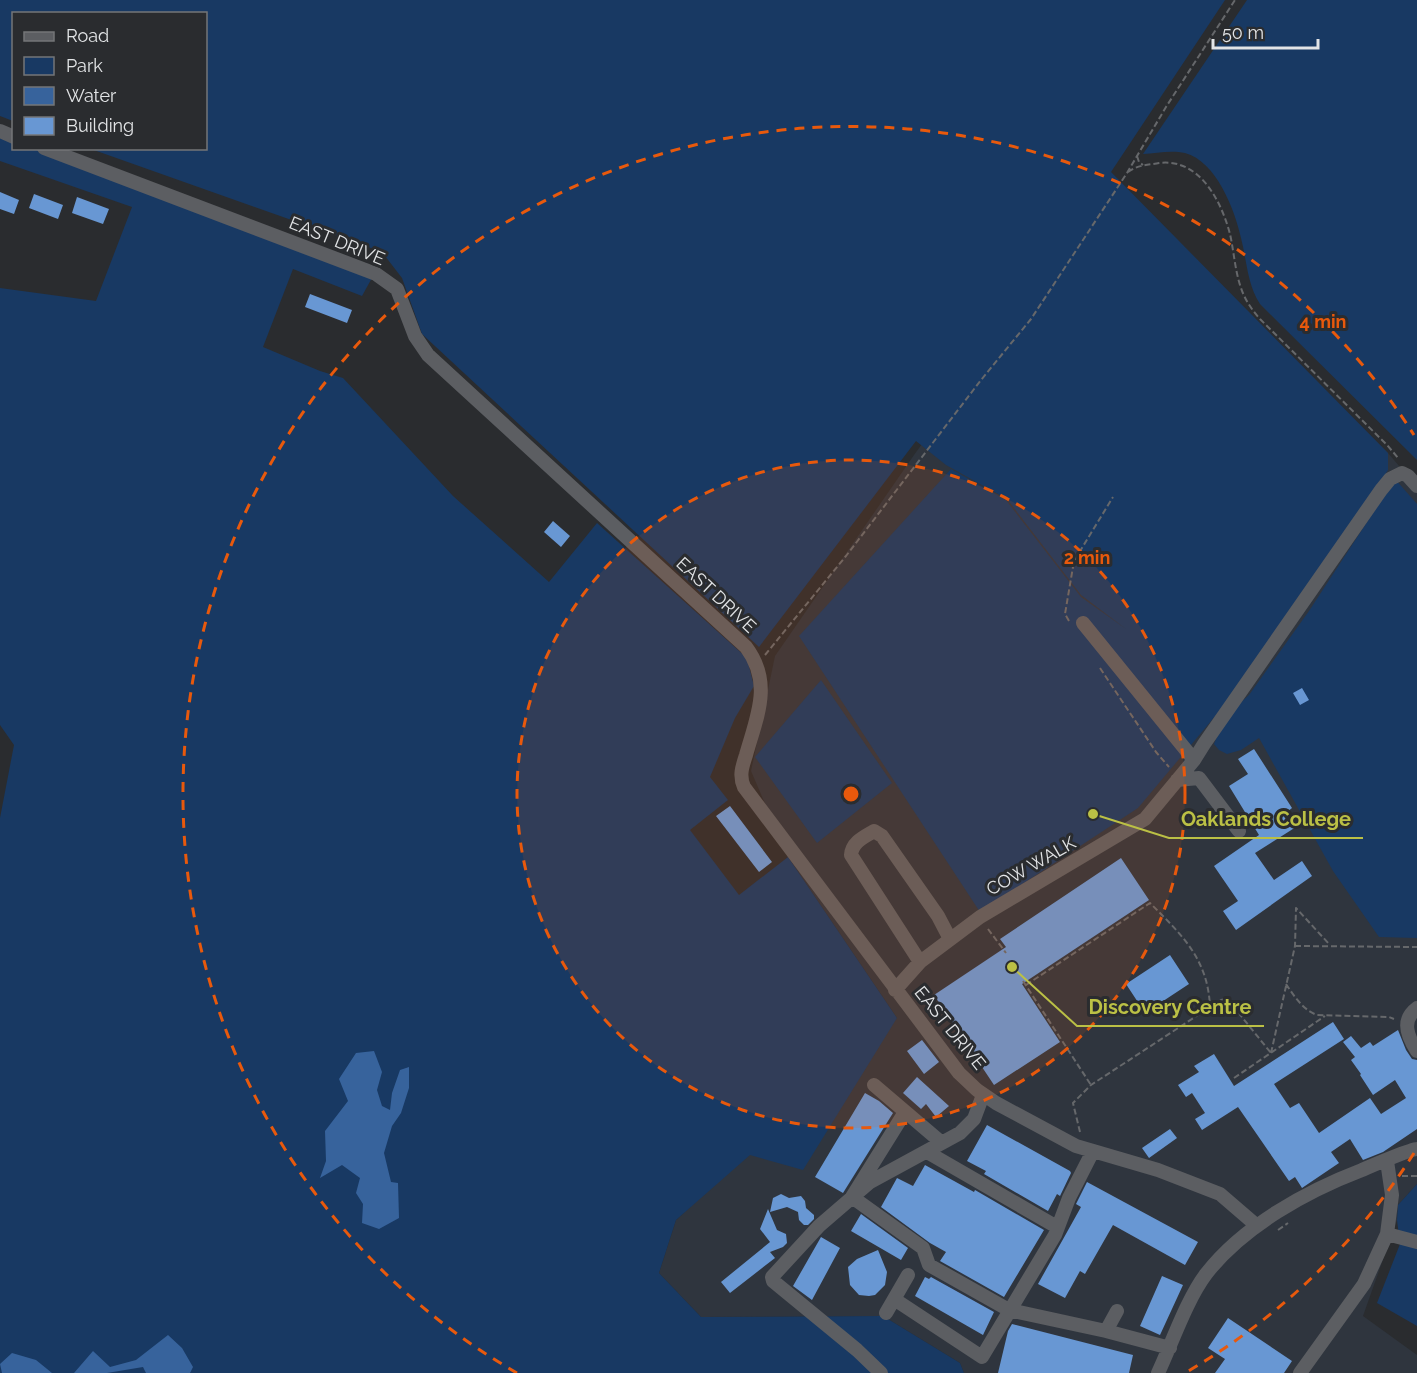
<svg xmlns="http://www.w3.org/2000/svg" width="1417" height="1373" font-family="Raleway,sans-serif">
	<rect width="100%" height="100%" fill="#2a2c2f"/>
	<path fill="#2f353e" d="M1113 182 1388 453 1417 487V1184L1398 1205 1397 1220 1363 1316 1417 1355V1373H964L960 1363 883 1316 701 1317 659 1273 676 1220 897 1018 788 857 751 771 775 656 914 455Z"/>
	<path fill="#183963" d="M0 0H1225L1111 172 1388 453V470L1298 606 1227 702 1138 808 980 912 799 636 951 469 1006 500 1081 597 1126 629 1081 595 1007 499 946 465 916 441 759 647 422 334 402 278 382 252 91 149 206 148V14H14L13 121 0 116Z
		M1247 0H1417V460L1260 304C1247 284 1247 261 1241 238 1235 210 1216 161 1185 153 1172 150 1156 153 1143 154Z
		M0 135 13 141 14 148 35 149 373 276 362 296 293 269 263 347 320 371 343 378 453 496 549 582 597 523 747 658 754 686 735 718 710 777 728 800 690 830 739 895 788 857 897 1018 803 1170 750 1155 676 1220 659 1273 701 1317 883 1316 960 1363 964 1373H0V818L14 745 0 725V288L96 301 132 207 0 161Z
		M1395 479 1417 504V938L1379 937 1333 871 1259 738 1241 750 1227 754 1219 750 1214 744C1221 725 1234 708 1249 695L1309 611Z
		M821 680 892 783 817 843 755 757Z
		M1417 1184V1326L1377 1303 1400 1244 1397 1220 1398 1205Z"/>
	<path fill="#37639c" d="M374 1051 382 1072 377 1090 382 1106 390 1110 392 1093 400 1070 409 1067V1088L401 1113 392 1126 384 1153 391 1182 398 1183 399 1218 379 1229 362 1223 363 1204 356 1193 360 1178 342 1165 320 1178 326 1161 325 1131 348 1101 339 1079 356 1053Z
		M168 1335 182 1348 193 1367 190 1373H146L143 1367 107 1373H74L93 1351 110 1367 136 1360Z
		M12 1353 36 1360 52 1373H2L0 1364Z"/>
	<path fill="#6897d3" d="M0 192 19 200 14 214 0 209Z
		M34 194 63 205 58 219 29 208Z
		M77 197 109 209 103 224 72 213Z
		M310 294 352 310 347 323 305 307Z
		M553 521 570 536 561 547 544 532Z
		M1302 688 1309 700 1300 705 1293 693Z
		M1254 749 1292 808 1287 812 1296 827 1255 853 1274 880 1302 861 1312 876 1236 930 1223 911 1238 901 1214 866 1259 835 1229 786 1248 774 1238 759Z
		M730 806 772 862 759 872 716 816Z
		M1121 858 1149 900 1022 984 1060 1042 994 1085 934 995 1006 947 1000 939Z
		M1170 955 1189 984 1145 1013 1126 984Z
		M1333 1022 1344 1039 1274 1084 1290 1108 1299 1103 1319 1133 1370 1098 1381 1114 1406 1098 1395 1080 1373 1095 1360 1075 1361 1074 1351 1060 1355 1057 1343 1042 1351 1036 1361 1048 1370 1042 1373 1046 1398 1030 1406 1050 1412 1059 1417 1060V1129L1383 1152 1363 1160 1350 1139 1331 1152 1339 1163 1302 1188 1295 1177 1289 1181 1238 1107 1202 1130 1195 1119 1205 1113 1192 1093 1186 1097 1178 1085 1199 1072 1194 1066 1214 1054 1234 1086Z
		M922 1040 939 1062 924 1074 907 1051Z
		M917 1077 949 1106 936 1117 926 1104 921 1109 903 1093Z
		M865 1093 879 1101 893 1113 843 1193 815 1177Z
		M987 1125 1070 1171 1071 1173 1060 1196 1057 1194 1048 1211 984 1174 986 1171 967 1161Z
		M1170 1129 1177 1138 1149 1158 1142 1148Z
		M925 1165 974 1192 975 1190 1044 1230 1004 1297 940 1261 946 1252 930 1243 881 1207 897 1178 913 1186Z
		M1087 1182 1198 1242 1185 1265 1113 1225 1085 1274 1080 1271 1065 1298 1038 1284 1081 1207 1076 1204Z
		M781 1194 789 1198 801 1196 805 1201 806 1208 814 1215V1219L808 1225H804L799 1220 798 1212 787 1207 770 1212 773 1198Z
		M768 1209 777 1230 786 1234 787 1243 783 1247 770 1252 775 1258 730 1293 721 1282 770 1242 760 1229Z
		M861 1214 908 1248 901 1260 851 1231Z
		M821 1237 840 1248 812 1300 793 1286Z
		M878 1250 887 1272 885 1285 875 1295 869 1296 859 1295 850 1285 848 1267 857 1259Z
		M1162 1276 1183 1285 1160 1335 1140 1326Z
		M925 1277 929 1279 931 1277 994 1312 983 1335 915 1296Z
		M1228 1318 1292 1361 1284 1373H1215L1225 1359 1208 1348Z
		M1012 1324 1133 1355 1129 1373H998L1008 1331Z"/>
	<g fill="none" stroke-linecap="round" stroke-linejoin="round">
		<path stroke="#66686b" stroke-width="2" stroke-dasharray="6 3" stroke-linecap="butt" d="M1137 156 1139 162 1143 165
			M1128 172C1137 165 1148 165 1159 163 1199 158 1221 200 1230 234 1234 252 1235 271 1241 288 1245 300 1252 310 1260 319L1387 445 1399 459
			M1069 621 1065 614 1074 561 1113 497
			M765 655 846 556 981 380 1031 319 1127 173 1166 107 1235 0
			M1100 668 1156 752 1169 767
			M988 929 1006 953
			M1295 946 1417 947
			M1023 981 1091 1085
			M1286 984C1294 996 1303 1010 1317 1015L1389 1017 1394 1019
			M1026 985 1150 903C1182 935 1208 959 1210 1007
			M1271 1053 1295 946 1296 908 1330 945
			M1234 1078 1325 1016
			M1080 1132 1073 1103 1091 1085 1221 1000 1226 999 1233 1006 1271 1053
			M1402 1176H1417
			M1278 1230 1288 1223"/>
		<path stroke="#5c5e62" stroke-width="14" d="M0 131 14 137
			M44 148 376 274 397 289 415 336 428 355 746 647C773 683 757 716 746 755 742 767 739 776 744 787L959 1073 977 1090 996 1103 1076 1146 1158 1170 1220 1194 1256 1225
			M1083 623 1194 760
			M1177 780 1199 778 1239 831
			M920 962 851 855C852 842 864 837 874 831L882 836 938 916 950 939
			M895 990 920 962 980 917 1145 819 1194 760 1204 744 1381 490 1390 479 1402 473 1408 476 1417 486
			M1417 1008C1401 1020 1407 1036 1417 1051
			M874 1085 942 1143
			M905 1112 852 1197 923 1248 929 1265 1009 1310 1106 1331 1117 1311
			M927 1152 1057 1227
			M1387 1234 1417 1242
			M894 1299 982 1357 1055 1235 1069 1198 1093 1151
			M886 1313 908 1275
			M1106 1331 1170 1348
			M881 1373 857 1350 773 1281 772 1277 819 1226 870 1182 960 1133 974 1119 983 1095
			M1158 1373C1172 1343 1187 1299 1206 1274 1243 1226 1307 1191 1362 1170 1371 1166 1411 1149 1417 1149
			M1300 1373 1364 1284 1387 1234 1392 1195 1387 1161"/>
	</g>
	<circle cx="851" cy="794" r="334" fill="#e8590c" fill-opacity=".12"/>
	<g fill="none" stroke="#e8590c" stroke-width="3" stroke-dasharray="10 8">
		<circle cx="851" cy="794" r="334"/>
		<path d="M1414 1153A668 668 0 0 1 1185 1373M517 1373A668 668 0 1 1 1414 435"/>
	</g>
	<g text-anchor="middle" stroke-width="6" stroke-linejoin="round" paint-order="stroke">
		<g font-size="18" fill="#e2e4e6" stroke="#2a2c2f">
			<text transform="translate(337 241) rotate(22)" y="6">EAST DRIVE</text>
			<text transform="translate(716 595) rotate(43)" y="6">EAST DRIVE</text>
			<text transform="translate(1031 866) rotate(-30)" y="6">COW WALK</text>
			<text transform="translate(950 1028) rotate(51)" y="6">EAST DRIVE</text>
		</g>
	</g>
	<circle cx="851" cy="794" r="9" fill="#e8590c" stroke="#2a2c2f" stroke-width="3"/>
	<g font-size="18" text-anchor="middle" font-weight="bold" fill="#e8590c" stroke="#2a2c2f" stroke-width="6" stroke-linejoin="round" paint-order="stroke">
		<text x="1323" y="328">4 min</text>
		<text x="1087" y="564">2 min</text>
	</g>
	<path fill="none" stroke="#bbc045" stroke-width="2" d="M1093 814L1169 838H1363M1012 967L1077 1026H1264"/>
	<g fill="#bbc045" stroke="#2a2c2f" stroke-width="2">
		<circle cx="1093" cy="814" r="6"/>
		<circle cx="1012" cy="967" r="6"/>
	</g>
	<g font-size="20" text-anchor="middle" font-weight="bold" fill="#bbc045" stroke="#2a2c2f" stroke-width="6" stroke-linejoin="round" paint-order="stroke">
		<text x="1266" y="826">Oaklands College</text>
		<text x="1170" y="1014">Discovery Centre</text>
	</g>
	<rect x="12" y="12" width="195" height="138" fill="#2a2c2f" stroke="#747678" stroke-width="1.5"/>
	<rect x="24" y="32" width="30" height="9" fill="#5c5e62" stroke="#747678" stroke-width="1.5"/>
	<text x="66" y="42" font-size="18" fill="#e2e4e6">Road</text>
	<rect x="24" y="57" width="30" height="18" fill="#183963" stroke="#747678" stroke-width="1.5"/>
	<text x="66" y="72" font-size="18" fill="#e2e4e6">Park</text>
	<rect x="24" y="87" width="30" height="18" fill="#37639c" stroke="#747678" stroke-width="1.5"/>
	<text x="66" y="102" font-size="18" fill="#e2e4e6">Water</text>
	<rect x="24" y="117" width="30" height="18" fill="#6897d3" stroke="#747678" stroke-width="1.5"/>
	<text x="66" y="132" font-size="18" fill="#e2e4e6">Building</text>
	<path d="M1213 39v9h105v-9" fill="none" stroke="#e2e4e6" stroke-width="3"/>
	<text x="1222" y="39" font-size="18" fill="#e2e4e6" stroke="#2a2c2f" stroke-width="4.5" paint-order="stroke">50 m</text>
</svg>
